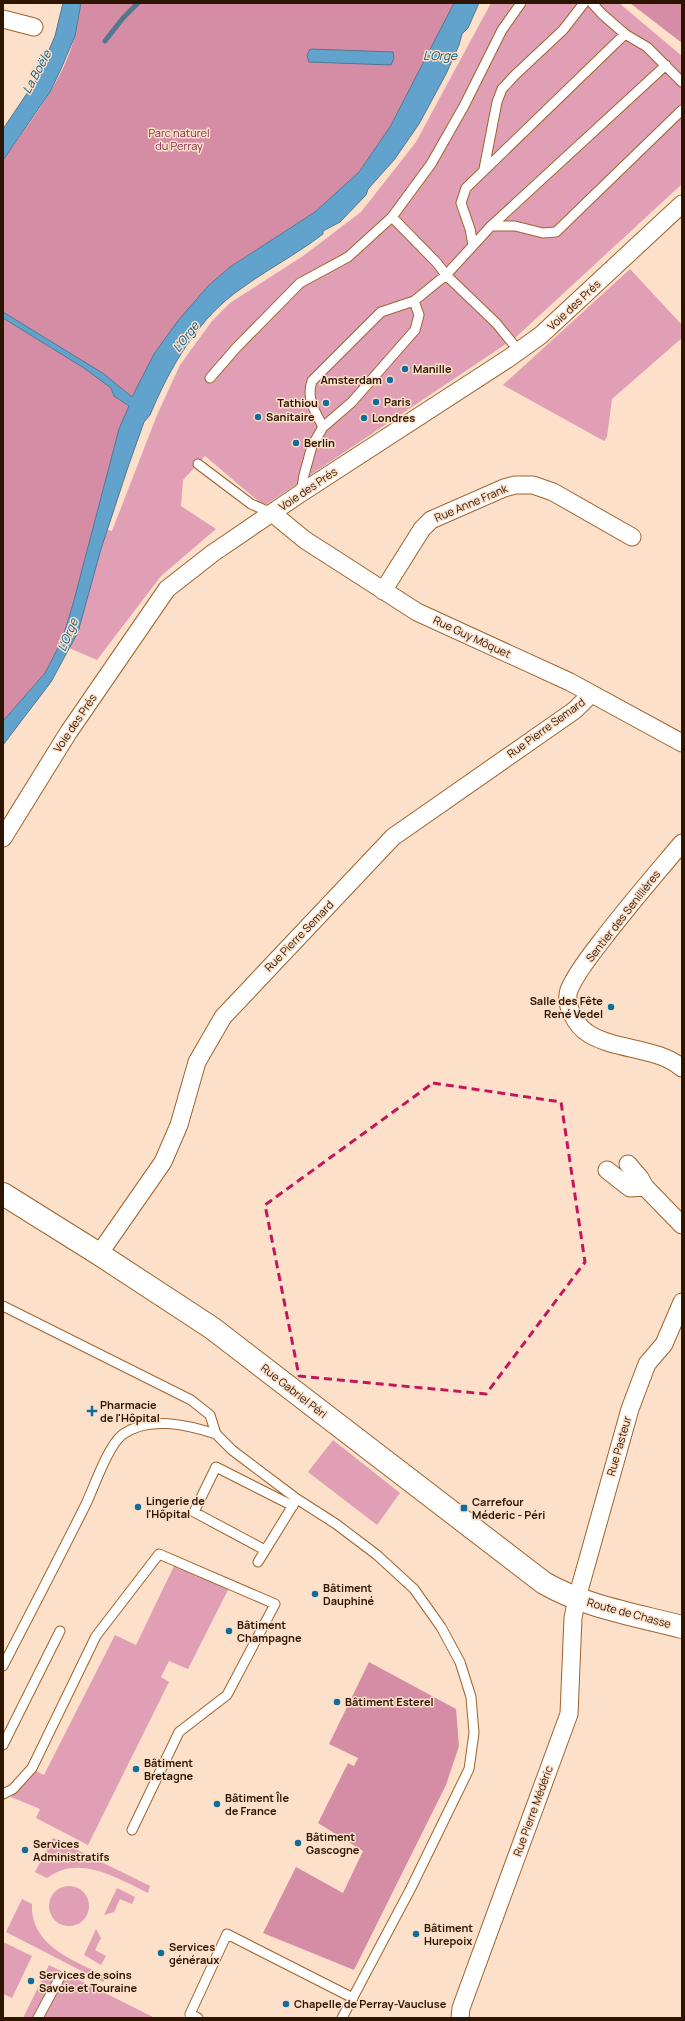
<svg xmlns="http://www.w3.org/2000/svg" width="685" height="2021" font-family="Manrope,sans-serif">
	<rect width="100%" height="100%" fill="#fde0ca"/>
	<path fill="#e09fb4" d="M81 3H454L412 88 208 286 94 526 112 531 157 415 180 365 212 321 230 303 303 256 361 212 416 142 491 3H619L682 56V184L515 338 264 506 205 456 183 480 181 506 216 529 161 576 97 660 60 644 3 721V160C30 122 63 82 75 36 78 25 79 14 81 3Z
		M630 269 682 325V338L612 399 607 437 604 441 503 385Z
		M333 1440 400 1493 377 1525 308 1472Z
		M175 1564 229 1588 188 1669 169 1661 161 1677 169 1682 88 1845 36 1818 40 1809 11 1797 36 1771 44 1775 115 1635 136 1645Z
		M53 1838 150 1886 148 1893C116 1878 80 1854 47 1878L35 1872Z
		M49 1906a20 20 0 1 1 40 0a20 20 0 1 1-40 0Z
		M117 1888 135 1897 132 1904 120 1899 114 1912 104 1915Z
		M22 1899 32 1904C30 1946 75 1961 106 1976L103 1982 6 1932Z
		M96 1929 101 1938 95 1950 106 1956 101 1965 84 1955Z
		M3 1942 32 1956 12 1998 3 1994Z
		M49 1965 155 2018H23Z"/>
	<path fill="#d58da5" d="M81 3H454L390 127 359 172 315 212 230 267 208 286 177 322 154 354 119 429 73 604 62 640 45 673 3 721V160C30 122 63 82 75 36 78 25 79 14 81 3Z
		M630 3H682V43Z
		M369 1662 456 1709 459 1746 446 1785 354 1970 263 1933 296 1867 343 1893 363 1851 318 1823 348 1763 354 1766 358 1758 329 1744Z"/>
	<path fill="#62a3ce" stroke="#527890" d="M63 3H81L75 36 61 69 50 92 3 160V129L36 80 55 36Z
		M454 3H479L468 28 462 34 459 45 446 74 419 124 394 160 368 189 366 195 340 222 323 231V234C297 254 268 269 242 288 198 318 170 367 150 415L144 422 128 467 101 549 78 632 51 682 3 745V721L45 673 62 640 73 604 119 429 129 406 114 396 111 388 84 368 3 318V312L104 374 132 397 154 354 177 322 208 286 230 267 315 212 359 172 390 127Z
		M310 49 393 52 394 58 391 65 309 62 307 55Z"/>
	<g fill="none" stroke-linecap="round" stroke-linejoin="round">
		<path stroke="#527890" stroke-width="5" d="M105 41 123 18 138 3"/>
		<defs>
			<path id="lane" d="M592 3 602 14 625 34 647 47 682 82
				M484 169 497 102 502 89 515 75 563 30 584 3
				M392 217 437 263 446 275 496 323 519 351
				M491 226H515L543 233 556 232 682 110
				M473 245 470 229 461 203 466 188 625 34
				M210 378 236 348 300 283 348 257 392 217 431 164 464 106 502 30 521 3
				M323 427C315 411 306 399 312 381L381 312 414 301
				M198 464 251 504 272 513
				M301 493 304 475 312 446 323 427 352 402 415 330 419 315 414 301 446 275 491 226 666 65
				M3 1306 191 1400 210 1415 216 1434 232 1450 297 1499 336 1524 377 1555 414 1589 441 1627 460 1662 471 1697 474 1733 469 1769 411 1888 342 2018
				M265 1550 194 1512 216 1467 293 1506
				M258 1562 295 1502
				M3 1666C31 1612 59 1558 86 1504 94 1487 108 1446 122 1435 148 1415 188 1425 216 1434
				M3 1745 60 1631
				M3 1794 13 1789 32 1768 96 1636 159 1554 275 1604 227 1695 179 1732 132 1830
				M38 2018 60 1977
				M198 2018 190 2014 227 1934 353 1998"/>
			<path id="street" d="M3 19 34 27
				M272 513 305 540 417 612 570 682 682 743
				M383 591 422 529 431 520 504 488 515 485H533L553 492 632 537
				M3 838 68 733 167 589 213 553 301 493 509 358 541 335 682 204
				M682 843C655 875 628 906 603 939 592 953 576 973 569 990 564 1005 576 1026 589 1034 617 1051 658 1047 682 1068
				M628 1164 640 1178 645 1187 682 1225
				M607 1170 630 1188 645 1187
				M99 1254 163 1162 179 1125 197 1062 223 1017 393 837 575 710 591 694
				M460 2018 461 2008 569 1714 573 1618 577 1598 630 1409 647 1364 664 1344 682 1302"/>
			<path id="secondary" d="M3 1194 99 1254 212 1328 544 1583C586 1607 636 1615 682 1627"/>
		</defs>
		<use href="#lane" stroke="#a1622b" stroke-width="11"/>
		<use href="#street" stroke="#a1622b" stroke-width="19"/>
		<use href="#secondary" stroke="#a1622b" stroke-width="24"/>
		<use href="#lane" stroke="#fff" stroke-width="9"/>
		<use href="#street" stroke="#fff" stroke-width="17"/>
		<use href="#secondary" stroke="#fff" stroke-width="22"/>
	</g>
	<path fill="none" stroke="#c2185b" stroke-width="3" stroke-dasharray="8 5" stroke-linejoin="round" d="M433 1083 561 1102 585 1262 486 1394 299 1376 265 1205Z"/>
	<g fill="#0f6c9b" stroke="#fde0ca" stroke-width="1.5">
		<circle cx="405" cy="369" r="4"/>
		<circle cx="390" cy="380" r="4"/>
		<circle cx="376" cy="402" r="4"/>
		<circle cx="326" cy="403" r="4"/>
		<circle cx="258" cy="417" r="4"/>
		<circle cx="364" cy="418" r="4"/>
		<circle cx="296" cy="443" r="4"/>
		<circle cx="611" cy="1007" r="4"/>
		<path d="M90 1405h4v4h4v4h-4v4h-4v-4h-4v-4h4z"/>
		<circle cx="138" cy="1507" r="4"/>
		<rect x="460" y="1504" width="8" height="8" rx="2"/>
		<circle cx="315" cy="1594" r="4"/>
		<circle cx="229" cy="1631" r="4"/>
		<circle cx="337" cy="1702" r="4"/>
		<circle cx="136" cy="1769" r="4"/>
		<circle cx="217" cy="1804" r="4"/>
		<circle cx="298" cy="1843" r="4"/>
		<circle cx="25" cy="1850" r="4"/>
		<circle cx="416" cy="1934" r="4"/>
		<circle cx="161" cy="1953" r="4"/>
		<circle cx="31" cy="1981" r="4"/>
		<circle cx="286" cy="2004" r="4"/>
	</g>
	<g text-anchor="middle" stroke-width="3" stroke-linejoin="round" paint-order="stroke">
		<g font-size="11" fill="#812c4e" stroke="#fde0ca">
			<text x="179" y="137">Parc naturel<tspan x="179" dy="13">du Perray</tspan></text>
		</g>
		<g font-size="11" fill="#2e1500" stroke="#fde0ca">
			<text transform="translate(574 305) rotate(-43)" y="4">Voie des Prés</text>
			<text transform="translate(308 489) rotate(-34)" y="4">Voie des Prés</text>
			<text transform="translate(471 503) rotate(-23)" y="4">Rue Anne Frank</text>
			<text transform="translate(472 637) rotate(25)" y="4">Rue Guy Môquet</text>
			<text transform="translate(75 723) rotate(-56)" y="4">Voie des Prés</text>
			<text transform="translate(546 728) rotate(-36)" y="4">Rue Pierre Semard</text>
			<text transform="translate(623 916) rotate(-52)" y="4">Sentier des Senillières</text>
			<text transform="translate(299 936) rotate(-46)" y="4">Rue Pierre Semard</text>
			<text transform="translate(294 1391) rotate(38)" y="4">Rue Gabriel Péri</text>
			<text transform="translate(619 1446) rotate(-74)" y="4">Rue Pasteur</text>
			<text transform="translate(629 1613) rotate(15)" y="4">Route de Chasse</text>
			<text transform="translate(533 1811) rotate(-70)" y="4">Rue Pierre Médéric</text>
		</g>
		<g font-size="11" font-weight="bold" fill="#2e1500" stroke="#fde0ca" text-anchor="start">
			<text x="413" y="373">Manille</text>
			<text x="382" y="384" text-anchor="end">Amsterdam</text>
			<text x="384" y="406">Paris</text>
			<text x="318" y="407" text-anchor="end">Tathiou</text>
			<text x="266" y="421">Sanitaire</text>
			<text x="372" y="422">Londres</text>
			<text x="304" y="447">Berlin</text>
			<text x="603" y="1005" text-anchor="end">Salle des Fête<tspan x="603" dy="13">René Vedel</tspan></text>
			<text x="100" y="1409">Pharmacie<tspan x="100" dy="13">de l'Hôpital</tspan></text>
			<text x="146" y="1505">Lingerie de<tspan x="146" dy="13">l'Hôpital</tspan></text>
			<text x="472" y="1506">Carrefour<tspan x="472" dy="13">Méderic - Péri</tspan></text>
			<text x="323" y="1592">Bâtiment<tspan x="323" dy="13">Dauphiné</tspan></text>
			<text x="237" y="1629">Bâtiment<tspan x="237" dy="13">Champagne</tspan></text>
			<text x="345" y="1706">Bâtiment Esterel</text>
			<text x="144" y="1767">Bâtiment<tspan x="144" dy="13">Bretagne</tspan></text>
			<text x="225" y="1802">Bâtiment Île<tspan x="225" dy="13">de France</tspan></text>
			<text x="306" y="1841">Bâtiment<tspan x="306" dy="13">Gascogne</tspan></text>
			<text x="33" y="1848">Services<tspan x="33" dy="13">Administratifs</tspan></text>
			<text x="424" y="1932">Bâtiment<tspan x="424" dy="13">Hurepoix</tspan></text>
			<text x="169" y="1951">Services<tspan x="169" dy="13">généraux</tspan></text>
			<text x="39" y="1979">Services de soins<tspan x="39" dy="13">Savoie et Touraine</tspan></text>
			<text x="294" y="2008">Chapelle de Perray-Vaucluse</text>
		</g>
		<g font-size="12" font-style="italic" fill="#045a83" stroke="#fde0ca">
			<text x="440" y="60">L'Orge</text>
			<text transform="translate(37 72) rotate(-62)" y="4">La Boële</text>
			<text transform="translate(186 337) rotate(-52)" y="4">L'Orge</text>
			<text transform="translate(68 635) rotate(-67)" y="4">L'Orge</text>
		</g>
	</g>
	<rect width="685" height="2021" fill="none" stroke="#2e1500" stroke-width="8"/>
</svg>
